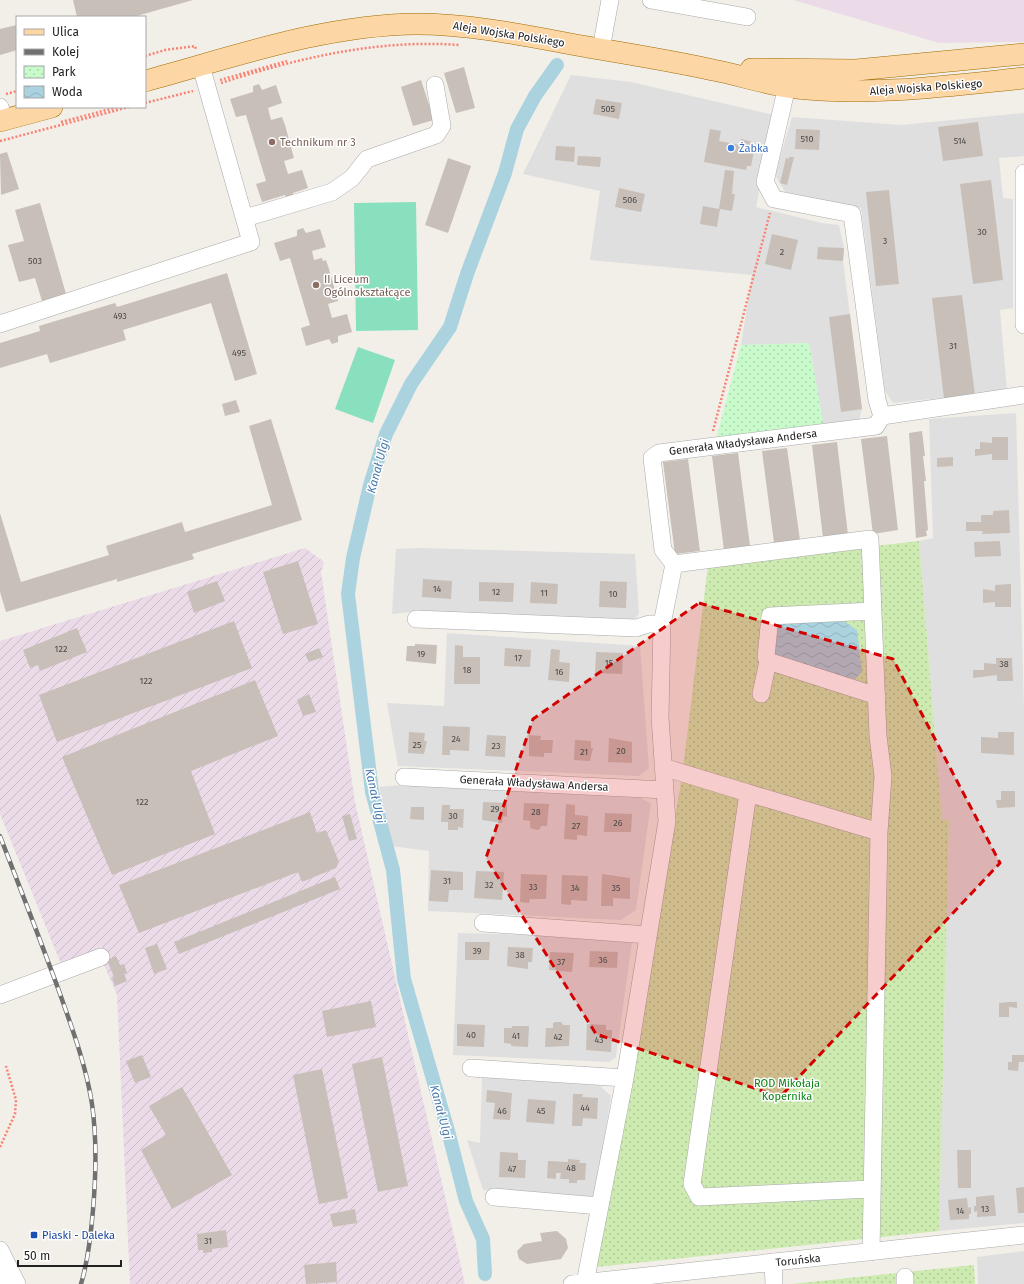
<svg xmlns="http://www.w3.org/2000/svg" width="1024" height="1284" font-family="'Fira Sans',sans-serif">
	<defs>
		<pattern id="industrial-furrows" width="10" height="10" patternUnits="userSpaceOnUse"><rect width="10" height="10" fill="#ebdbe8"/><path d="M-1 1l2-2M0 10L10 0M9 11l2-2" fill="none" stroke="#c9bcc7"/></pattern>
		<pattern id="grass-dots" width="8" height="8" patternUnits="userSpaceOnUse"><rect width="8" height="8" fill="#cdebb0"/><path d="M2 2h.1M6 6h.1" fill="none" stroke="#b0c997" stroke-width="1.8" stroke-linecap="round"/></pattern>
		<pattern id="park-dots" width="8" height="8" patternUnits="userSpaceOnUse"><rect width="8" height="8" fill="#c8facc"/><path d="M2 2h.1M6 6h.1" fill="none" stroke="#acd6af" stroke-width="1.8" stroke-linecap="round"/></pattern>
		<pattern id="water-waves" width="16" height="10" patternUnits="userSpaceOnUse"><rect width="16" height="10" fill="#aad3df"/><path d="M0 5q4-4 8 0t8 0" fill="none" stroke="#92b5bf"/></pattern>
	</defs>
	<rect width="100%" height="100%" fill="#f2efe9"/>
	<path fill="#e0dfdf" d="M571 75 631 82 774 115 756 207 822 223 839 225 844 248 843 261 862 409 859 421 822 427 809 343 741 345 752 275 590 260 600 191 523 174Z
		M1024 113V156L999 158 1003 198 1013 199V308L1000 310 1007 391 893 403 885 391 861 208 785 192 775 175 792 117 901 125Z
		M1016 413 1024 709V1223L939 1231 949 820H942L919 541 933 538 929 419Z
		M419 548 635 554 639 614 632 622 409 612 392 614 396 549Z
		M447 633 640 646 649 768 639 776 398 766 387 703 444 706Z
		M402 785 641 798 651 803 636 910 621 920 428 911 429 851 391 846 379 787Z
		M458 933 617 937 632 942 616 1057 609 1062 453 1055Z
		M482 1077 599 1085 611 1096 595 1197 483 1190 467 1140 480 1143Z
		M1024 1251V1284H978L977 1257Z"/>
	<path fill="url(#industrial-furrows)" d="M305 548 324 562 321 572 355 802 465 1284H130L117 995 98 951 61 964 0 814V641Z"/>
	<path fill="#ebdbe8" d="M793 0H1024V42L939 43Z"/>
	<path fill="url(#grass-dots)" d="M919 541 942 820H949L939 1231 597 1267 682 777 708 565Z
		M974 1265 975 1284H791Z"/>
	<path fill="url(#park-dots)" d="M809 343 824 427 716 439 741 345Z"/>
	<path fill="#88e0be" d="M416 202 418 330 356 331 354 203Z
		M358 347 395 360 373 423 335 409Z"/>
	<path fill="url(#water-waves)" d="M838 617 857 630 862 672 855 679 823 672 770 654 769 623Z"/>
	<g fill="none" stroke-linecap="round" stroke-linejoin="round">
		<path stroke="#aad3df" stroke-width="14" d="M485 1274 483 1239 466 1201 448 1131 404 979 393 870 372 792 348 594 353 558 370 485 386 434 411 384 450 327 467 274 505 173 517 129 535 96 557 65"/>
	</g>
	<path fill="#c7bfb8" d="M73 0H193L133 17H77Z
		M17 25V50L0 55V29Z
		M464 67 475 108 456 113 444 73Z
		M421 80 434 120 413 126 401 87Z
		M259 84 262 90 276 85 282 103 268 108 271 120 282 117 285 125 294 158 284 161 288 174 302 170 308 188 293 193 294 199 288 201 285 195 262 202 256 184 266 181 246 115 236 117 230 99 253 92V86Z
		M596 99 622 103 619 119 593 114Z
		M978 122 983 156 943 161 938 127Z
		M710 129 721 131 719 141 740 145 741 139 753 142 752 147H755L751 166H747L746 170 704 162Z
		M796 129 820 130 819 150 795 149Z
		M556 146 575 147 574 162 555 160Z
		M7 152 19 189 1 195 0 154Z
		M578 156 601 157 600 167 577 165Z
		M789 157H794L787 185 780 183 786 158 789 159Z
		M448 158 471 166 448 233 425 225Z
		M725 170 734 171 732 194H735L732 211 720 209 717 227 700 224 703 206 719 209Z
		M991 180 1003 280 973 284 960 184Z
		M619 188 645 194 641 212 615 207Z
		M889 190 899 284 876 286 866 192Z
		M40 203 66 294 42 301 35 278 19 282 8 245 24 241 15 210Z
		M303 228 306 233 320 229 326 247 312 251 314 260 322 258 323 261 326 260 329 269 338 301 328 304 332 318 347 314 352 332 338 336V342L332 344 329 339 306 346 301 328 310 325 290 258 280 261 274 243 297 236V230Z
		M772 234 798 240 791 270 765 264Z
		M818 247 844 248 843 261 817 259Z
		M227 273 257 374 235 381 211 303 123 330 126 340 50 363 47 354 0 368V343L40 331 39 326 115 303 117 307Z
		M962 295 975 395 944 399 932 298Z
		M850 314 862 409 841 412 829 317Z
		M236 400 240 412 225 416 222 404Z
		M271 419 302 520 192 554 194 559 117 582V579L6 612 0 592V513L21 582 109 555 106 546 182 522 185 532 272 505 249 426Z
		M922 431 925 456H923L926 481H924L928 530 926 531 927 536 916 538 909 433Z
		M887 436 898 530 873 534 861 439Z
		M992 437H1008V460H992V454L975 456V449H980V442L992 443Z
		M837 442 848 535 823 538 812 445Z
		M787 448 800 540 774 543 762 451Z
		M738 453 750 546 724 550 712 456Z
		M953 457V466L937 467V458Z
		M688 459 700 551 675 554 663 462Z
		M1009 510 1010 533 982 534 983 531H966V522H981V515H993V511Z
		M1000 541 1001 556 975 557 974 542Z
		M298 561 318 624 283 634 263 572Z
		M423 579 452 581 451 599 422 597Z
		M217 581 225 601 194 613 187 592Z
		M600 581 627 582 626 608 599 607Z
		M479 582 514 583 513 602 479 601Z
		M531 582 558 584 557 604 530 603Z
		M1011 584V607H995V602L983 603V589L995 591V585Z
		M234 621 252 668 57 742 39 695Z
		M77 628 87 652 40 671 38 665 30 668 23 650Z
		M415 644 437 645 436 664 406 661 407 646H415Z
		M455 645 463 646V657H480V684H454Z
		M319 648 323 657 309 662 305 654Z
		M505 648 531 650 530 667 504 666Z
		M551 649 560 650 559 662 570 663 569 682 548 680Z
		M596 652 623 653 622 674 595 673Z
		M996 658H1012L1013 681H997V675L973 678V670H984V663L996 664Z
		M255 680 278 736 191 771 215 834 112 875 62 757Z
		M309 694 316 712 303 716 297 700Z
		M443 726 470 727 469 751 450 750V755H442Z
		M409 732 425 733 424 741H427L424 754 408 753Z
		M998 732H1014V755L981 753V737L998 738Z
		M487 735 506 736 505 757 485 756Z
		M529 735 541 736 540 740H553L552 753H544V757L529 756Z
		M609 738 632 742V763L608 762Z
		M575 740 591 741V748H593L590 761 574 760Z
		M1001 791H1015V807L997 808 996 800H1001Z
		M483 802 507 803V817L503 816 502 823 482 820Z
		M524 803 549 804 547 826H541L540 829 537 830 530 828V821L523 820Z
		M566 804 575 805V815L588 816 587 836 577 835V840L564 839Z
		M442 805H450V809H464L463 828 458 827V830H448V822H441Z
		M411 807H424V820L410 819Z
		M310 812 317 833 326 830 339 862 336 868 302 882 298 872 139 933 119 885Z
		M605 813 632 814 631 832H604Z
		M350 814 357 839 349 841 342 816Z
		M431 870 463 872V890H449L448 902 429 901Z
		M476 871 504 872 502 900 474 898Z
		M521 874 547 875 546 899H530L529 903 520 902Z
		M602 874 630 878V899L613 898V906H601Z
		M562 875 588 876 587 901 571 900V905L561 904Z
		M335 877 340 889 179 954 174 942Z
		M465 942H490L489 960H465Z
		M157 944 167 969 154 974 145 948Z
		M508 947 533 948 532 962H528V969L507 966Z
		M590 951 618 952 617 968 589 967Z
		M550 952 574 953 572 972 549 970Z
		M116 956 120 965 124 964 127 973 124 974 127 981 115 986 112 979 114 977 107 960Z
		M371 1001 376 1027 327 1037 322 1011Z
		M1009 1002H1017V1008L1009 1007V1017H999V1003Z
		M556 1022H561L563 1025H570L569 1046 545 1047 546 1028H553V1023Z
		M457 1024 485 1025 484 1047 457 1046Z
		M587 1024 606 1025V1030H612L611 1052 586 1050Z
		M512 1026H529L528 1047 511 1046V1044L504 1043V1028H512Z
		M142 1055 151 1077 135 1083 126 1061Z
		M1012 1055H1024V1062H1019L1018 1071 1008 1070V1062H1012Z
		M382 1057 408 1186 378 1192 352 1064Z
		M322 1069 348 1198 319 1204 293 1075Z
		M182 1087 232 1175 172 1209 141 1150 166 1135 149 1106Z
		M487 1090 512 1093 510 1120 493 1119 495 1103 486 1102Z
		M573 1094H583L582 1097 598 1098 597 1119 583 1118 582 1126H572Z
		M528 1099 556 1101 554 1124 526 1122Z
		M957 1150H971V1188H958Z
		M500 1152 518 1153V1160H526L525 1178 499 1177Z
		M568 1159 580 1160 579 1163H586L585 1180H577V1183H569V1179H560L561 1173H556V1179L547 1178 548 1161 568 1162Z
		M1024 1187V1213H1018L1016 1188Z
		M994 1195 996 1216 977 1217V1211L974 1212V1206H976V1197Z
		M967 1198 968 1208 971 1207V1214H969V1219L950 1220 948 1200Z
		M355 1209 357 1223 333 1227 330 1214Z
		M226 1230 228 1247 212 1249V1252L203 1253V1250H198L197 1234Z
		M557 1231 566 1239 568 1248 561 1259 527 1264 519 1259 517 1251 524 1244 542 1241 540 1233Z
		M336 1262 337 1282 306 1284 304 1265Z"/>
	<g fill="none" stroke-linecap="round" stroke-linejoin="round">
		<defs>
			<path id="minor" d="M651 0 747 17
				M601 49 610 0
				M787 86 765 182 774 199 852 214 877 400 882 416 1024 395
				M0 107 4 120
				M1024 173V325
				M245 218 332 192 352 178 367 159 436 135 442 126 435 85
				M0 324 251 242 201 66
				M674 564 870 539 878 736 883 776 879 832 871 1252
				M416 619 636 628 649 624H662
				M768 661 877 696
				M761 694 768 661 766 657 770 616 873 611
				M663 767 748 793
				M404 777 665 790
				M483 923 648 935
				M0 995 101 957
				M471 1068 625 1078
				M872 1189 699 1197 692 1184 748 793 879 832
				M494 1197 600 1206
				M0 1250 17 1284
				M773 1262 774 1284
				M0 1277 3 1284
				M905 1277V1284
				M585 1283 625 1078 667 821 660 717 662 624 674 564 663 550 652 458 659 453 876 426 882 416
				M572 1284 1024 1235"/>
			<path id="major" d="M751 69 856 70 1024 54
				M145 81C234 57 323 25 416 24 470 24 523 35 576 45 622 53 668 60 713 70 740 75 768 85 796 88 874 96 947 86 1024 78
				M0 121 52 107"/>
		</defs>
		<use href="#minor" stroke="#a9a9a9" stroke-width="18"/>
		<use href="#major" stroke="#a06b00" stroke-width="22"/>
		<path stroke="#fa8072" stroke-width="2.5" stroke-dasharray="2 2" stroke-linecap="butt" d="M145 56 165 50 195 46 196 50
			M220 80 287 61
			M221 83C298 58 378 39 459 45
			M6 94 17 91
			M145 103 193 91
			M61 122 118 107
			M0 141 129 107
			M713 431 770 213
			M0 1147 15 1114 16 1100 6 1066"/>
		<use href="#minor" stroke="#fff" stroke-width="17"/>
		<use href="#major" stroke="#fcd6a4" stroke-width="21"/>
		<defs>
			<path id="rail" d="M0 836C20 888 40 939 59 991 72 1028 86 1065 92 1104 97 1139 96 1175 93 1210 91 1234 88 1261 81 1284"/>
		</defs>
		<use href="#rail" stroke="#707070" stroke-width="4.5"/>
		<use href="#rail" stroke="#fff" stroke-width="3" stroke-dasharray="9" stroke-linecap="butt"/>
	</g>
	<path fill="#d40000" fill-opacity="0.2" stroke="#d40000" stroke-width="3" stroke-dasharray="8 5" stroke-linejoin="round" d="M699 603 893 659 1000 863 780 1097 596 1034 486 858 533 719Z"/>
	<g fill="#8d6e63" stroke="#fff" stroke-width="1.5">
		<circle cx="272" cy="142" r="4"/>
		<circle cx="316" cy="285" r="4"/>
	</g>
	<circle fill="#3f7fe0" stroke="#fff" stroke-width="1.5" cx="731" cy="148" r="4"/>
	<rect fill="#1a4fb4" stroke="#fff" stroke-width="1.5" x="30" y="1231" width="8" height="8" rx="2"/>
	<g text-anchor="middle" stroke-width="3" stroke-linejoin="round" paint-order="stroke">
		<g font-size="9" fill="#4b4948">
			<text x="608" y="112">505</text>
			<text x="807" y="142">510</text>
			<text x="960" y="144">514</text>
			<text x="630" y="203">506</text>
			<text x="982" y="235">30</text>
			<text x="885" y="244">3</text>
			<text x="782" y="255">2</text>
			<text x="35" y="264">503</text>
			<text x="120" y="319">493</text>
			<text x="953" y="349">31</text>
			<text x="239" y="356">495</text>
			<text x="437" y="592">14</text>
			<text x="496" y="595">12</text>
			<text x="544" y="596">11</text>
			<text x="613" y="597">10</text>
			<text x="61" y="652">122</text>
			<text x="421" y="657">19</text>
			<text x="518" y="661">17</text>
			<text x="609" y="666">15</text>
			<text x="1004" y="667">38</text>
			<text x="467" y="673">18</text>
			<text x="559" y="675">16</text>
			<text x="146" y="684">122</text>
			<text x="456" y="742">24</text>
			<text x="417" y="748">25</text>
			<text x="496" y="749">23</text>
			<text x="621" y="754">20</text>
			<text x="584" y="755">21</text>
			<text x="142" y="805">122</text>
			<text x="495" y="812">29</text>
			<text x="536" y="815">28</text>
			<text x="453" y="819">30</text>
			<text x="618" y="826">26</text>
			<text x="576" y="829">27</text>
			<text x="447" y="884">31</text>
			<text x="489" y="888">32</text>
			<text x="533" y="890">33</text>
			<text x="575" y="891">34</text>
			<text x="616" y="891">35</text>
			<text x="477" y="954">39</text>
			<text x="520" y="958">38</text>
			<text x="603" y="963">36</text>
			<text x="561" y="965">37</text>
			<text x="471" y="1038">40</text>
			<text x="516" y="1039">41</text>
			<text x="558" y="1040">42</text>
			<text x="599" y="1043">43</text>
			<text x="585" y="1111">44</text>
			<text x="502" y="1114">46</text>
			<text x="541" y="1114">45</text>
			<text x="571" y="1171">48</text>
			<text x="512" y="1172">47</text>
			<text x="985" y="1212">13</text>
			<text x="960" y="1214">14</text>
			<text x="208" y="1244">31</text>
		</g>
		<g font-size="11" fill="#222" stroke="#fff">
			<text transform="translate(509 34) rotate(9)" y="4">Aleja Wojska Polskiego</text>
			<text transform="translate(926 87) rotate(-4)" y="4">Aleja Wojska Polskiego</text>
			<text transform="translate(743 442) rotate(-7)" y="4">Generała Władysława Andersa</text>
			<text transform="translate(534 783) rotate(3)" y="4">Generała Władysława Andersa</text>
			<text transform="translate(798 1260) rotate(-6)" y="4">Toruńska</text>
		</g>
		<g font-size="11" fill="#785e54" stroke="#fff" text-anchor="start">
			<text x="280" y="146">Technikum nr 3</text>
			<text x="324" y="283">II Liceum<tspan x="324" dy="13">Ogólnokształcące</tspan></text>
		</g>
		<g font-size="11" fill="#366cbe" stroke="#fff" text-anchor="start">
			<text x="739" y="152">Żabka</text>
		</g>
		<g font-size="11" fill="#0c8416" stroke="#fff">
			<text x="787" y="1087">ROD Mikołaja<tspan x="787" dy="13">Kopernika</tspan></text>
		</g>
		<g font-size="11" fill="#164399" stroke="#fff" text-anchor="start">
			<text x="42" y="1239">Piaski - Daleka</text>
		</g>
		<g font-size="12" font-style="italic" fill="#4a7aab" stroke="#fff">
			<text transform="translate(378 466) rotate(-75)" y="4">Kanał Ulgi</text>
			<text transform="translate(375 796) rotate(78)" y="4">Kanał Ulgi</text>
			<text transform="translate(441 1112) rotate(75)" y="4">Kanał Ulgi</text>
		</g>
	</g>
	<rect x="16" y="16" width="130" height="92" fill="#ffffff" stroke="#a7a7a7"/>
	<rect x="24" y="29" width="20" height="6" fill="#fcd6a4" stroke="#a7a7a7"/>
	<text x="52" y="36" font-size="12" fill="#222222">Ulica</text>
	<rect x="24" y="49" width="20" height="6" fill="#707070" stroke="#a7a7a7"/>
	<text x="52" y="56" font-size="12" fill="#222222">Kolej</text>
	<rect x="24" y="66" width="20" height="12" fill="url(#park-dots)" stroke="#a7a7a7"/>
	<text x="52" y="76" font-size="12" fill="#222222">Park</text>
	<rect x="24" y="86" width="20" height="12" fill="url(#water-waves)" stroke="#a7a7a7"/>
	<text x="52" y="96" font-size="12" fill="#222222">Woda</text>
	<path d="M18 1260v6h103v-6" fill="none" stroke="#222222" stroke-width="2"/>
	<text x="24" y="1260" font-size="12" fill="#222222" stroke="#ffffff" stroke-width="3" paint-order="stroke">50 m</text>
</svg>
